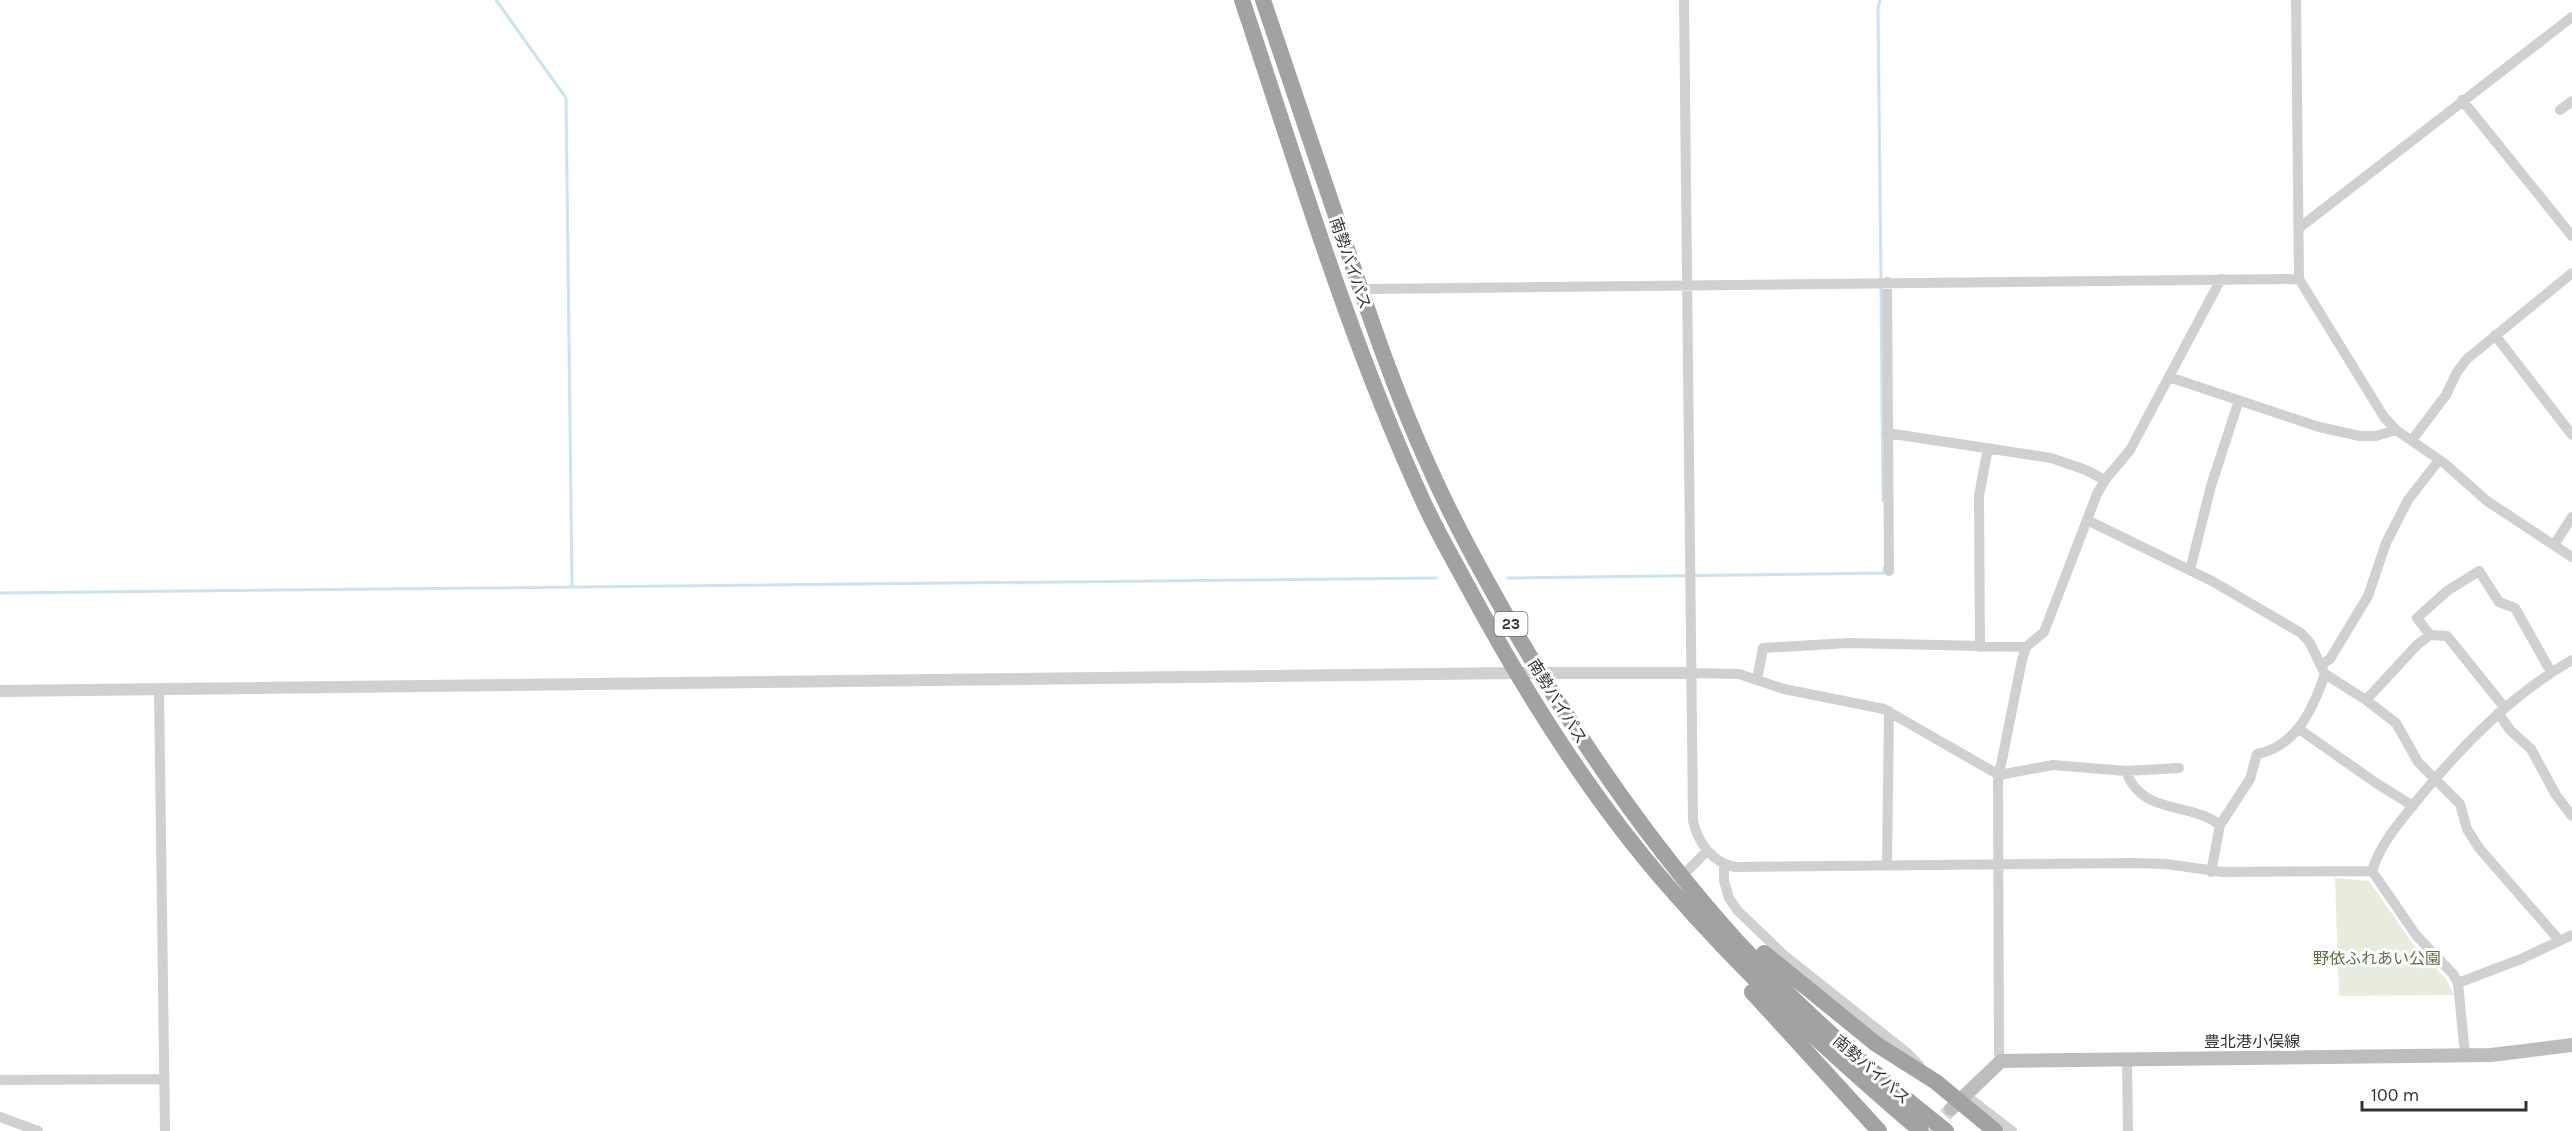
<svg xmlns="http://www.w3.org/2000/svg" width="2572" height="1131" font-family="Karla,'Noto Sans JP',sans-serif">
	<rect width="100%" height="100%" fill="#fff"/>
	<path fill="#e7ecdf" d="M2335 878 2369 881 2413 944 2446 979 2454 995 2339 996Z"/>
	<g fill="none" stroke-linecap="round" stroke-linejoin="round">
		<path stroke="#cbe3ec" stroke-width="3" d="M496 0 566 98 572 586
			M1880 0 1878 9 1881 279
			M1881 286 1883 501
			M1508 578 1884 573V568
			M0 593 1436 578"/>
		<path stroke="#d6d6d6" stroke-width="14" stroke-dasharray="14 7" stroke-linecap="butt" d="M1931 1131 1951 1109"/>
		<path stroke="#d0d0d0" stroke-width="10" d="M1684 0 1693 821C1698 843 1713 863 1735 867L2134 863 2166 864 2223 872 2372 871
			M2296 0 2299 279 2384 417 2396 430 2444 463 2487 501 2572 557
			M2462 100 2572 236
			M2560 110 2572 101
			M2299 228 2572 17
			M1887 282 1889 571
			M1369 289 2299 279
			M2495 335 2572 435
			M2169 377 2319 427 2360 436H2376L2396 430
			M1887 433 2051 458 2086 470 2105 480
			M2412 440 2446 395 2457 372 2467 359 2572 273
			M2087 520 2212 581 2301 633 2310 643 2325 674 2366 700 2396 723 2418 762 2460 804 2467 829 2479 848 2559 940
			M2554 545 2572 517
			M2190 570 2211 486 2239 400
			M1980 647 1979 496 1988 448
			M2321 665 2330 659 2368 596 2386 543 2408 500 2439 460
			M1692 673 1739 674 1784 689 1884 709 1999 775 2053 765 2126 771 2179 768
			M1757 680 1763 648 1849 643 2026 647
			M159 689 165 1131
			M2366 700 2417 645 2430 635
			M2505 708 2447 636 2430 635 2417 618 2447 591 2479 571 2499 602 2515 608 2551 672
			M2498 713 2510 730 2531 749 2556 795 2572 816
			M2299 729 2376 783 2413 806
			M2126 771C2141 816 2190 801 2220 825
			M1724 865V881L1729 898 1738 911 1785 956 1906 1052 1919 1065
			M1887 865 1889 711
			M2372 871C2381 842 2400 822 2419 798 2463 745 2511 695 2572 660
			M2372 871 2416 935 2453 974 2458 983 2465 1055
			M2211 872 2220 825 2250 779 2257 754C2296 747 2313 709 2325 674
			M1683 875 1707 851
			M2458 983 2521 959 2572 935
			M2127 1058 2128 1131
			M2001 1061 1999 1053 1998 780 2022 660 2026 647 2044 632 2097 494 2105 480 2130 450 2221 279
			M0 1080 164 1079
			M1965 1095 2012 1131
			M0 1117 38 1131"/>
		<path stroke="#d0d0d0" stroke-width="12" d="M0 691 1516 673H1692"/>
		<path stroke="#bdbdbd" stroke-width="14" d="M1951 1109 2001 1061 2491 1055 2572 1045"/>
		<path stroke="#a2a2a2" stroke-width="16" d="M1242 0C1298 168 1349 340 1423 501 1436 530 1452 557 1467 585 1524 691 1589 796 1669 887 1746 976 1832 1055 1921 1131
			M1263 0C1289 77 1315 154 1341 231 1368 312 1395 393 1431 471 1456 527 1486 580 1516 633 1580 742 1651 846 1736 940 1800 1009 1872 1073 1946 1131
			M1764 953 1876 1044 1936 1082 1995 1131
			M1752 992 1879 1131"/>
	</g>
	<g text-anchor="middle" stroke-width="6" stroke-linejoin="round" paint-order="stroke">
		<rect fill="#fff" stroke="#707070" stroke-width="1.5" x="1494.5" y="612" width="33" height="24" rx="4.5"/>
		<g font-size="15" font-weight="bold" fill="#333">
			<text x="1511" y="629">23</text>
		</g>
		<g font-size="16" fill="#333" stroke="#fff">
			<text transform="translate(1351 263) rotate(71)" y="6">南勢バイパス</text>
			<text transform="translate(1558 701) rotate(58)" y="6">南勢バイパス</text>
			<text x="2252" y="1047">豊北港小俣線</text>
			<text transform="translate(1872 1069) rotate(41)" y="6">南勢バイパス</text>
		</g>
		<g font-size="16" fill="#5a703e" stroke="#fff">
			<text x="2377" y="964">野依ふれあい公園</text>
		</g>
	</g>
	<path d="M2362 1101v9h164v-9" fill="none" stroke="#333333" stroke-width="3"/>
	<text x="2371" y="1101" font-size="18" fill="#333333" stroke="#ffffff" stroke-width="4.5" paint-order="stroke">100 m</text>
</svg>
